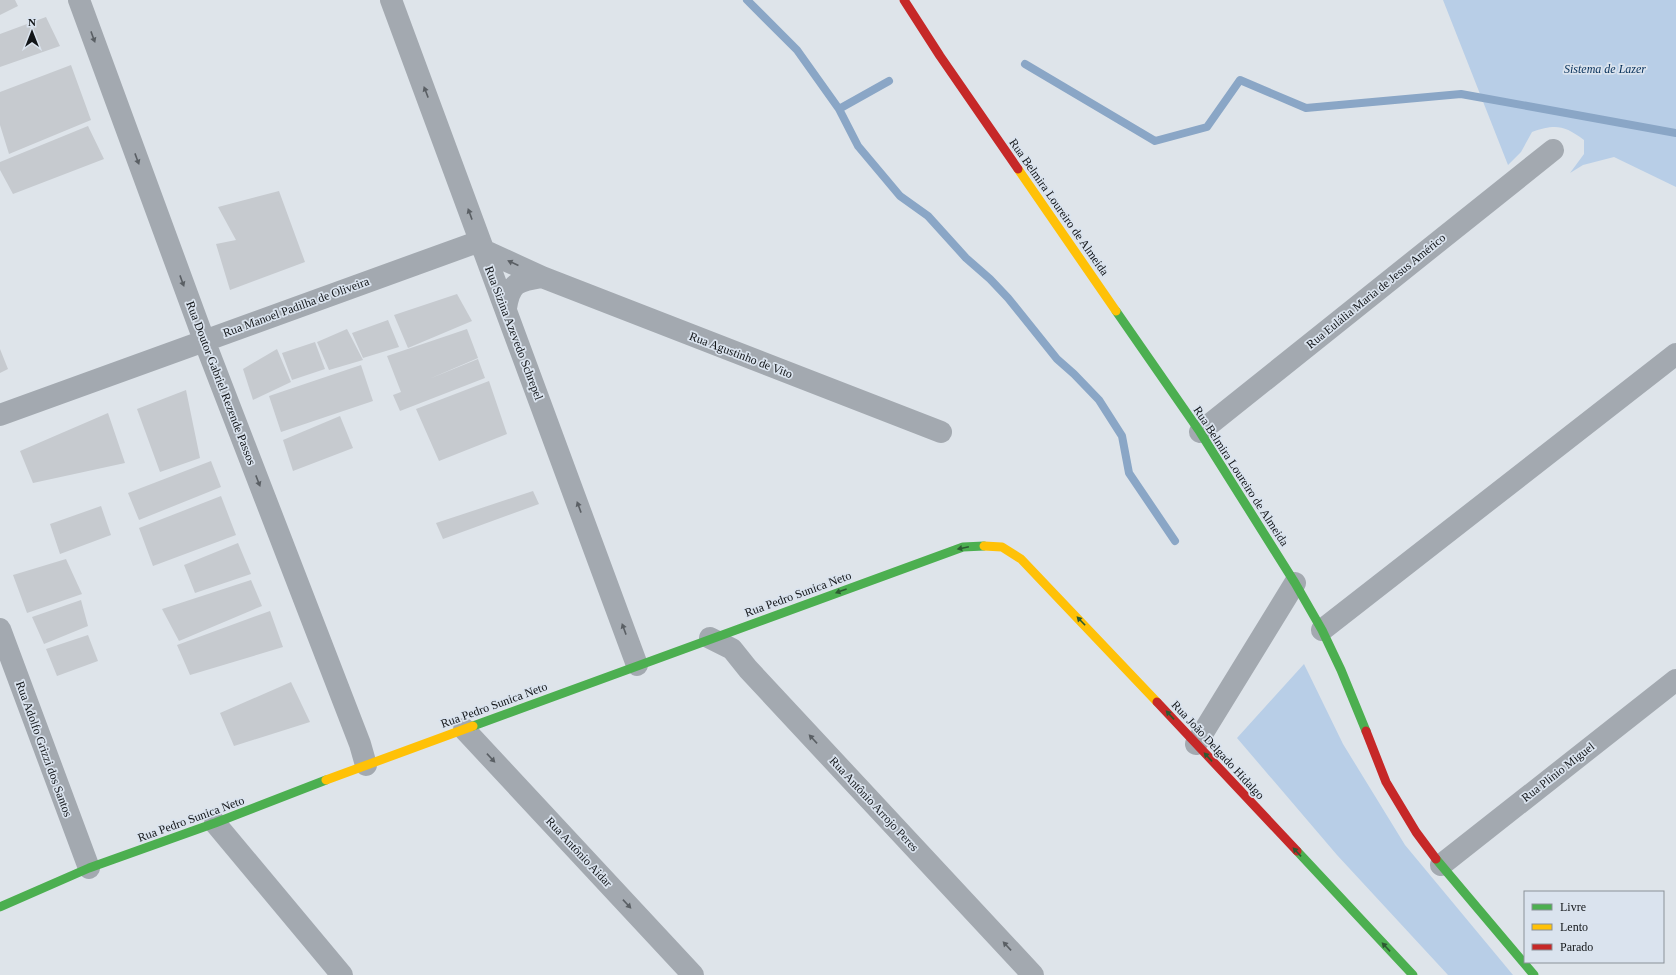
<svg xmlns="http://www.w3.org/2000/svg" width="1676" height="975" font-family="Georgia,serif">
	<rect width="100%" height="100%" fill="#dee4ea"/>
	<path fill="#b8cee7" d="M1443 0H1676V187L1614 157 1583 165 1570 173 1584 154V140C1564 125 1555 124 1532 132L1521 152 1508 165Z
		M1304 664 1343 744 1405 845 1513 975H1448L1337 855 1237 738Z"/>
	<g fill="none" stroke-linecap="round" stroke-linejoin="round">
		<path stroke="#8aa6c6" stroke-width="8" d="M747 0 797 50 839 109 858 146 900 196 928 216 966 258 990 279 1008 298 1057 359 1074 374 1099 400 1122 436 1129 473 1175 541
			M1025 64 1155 141 1207 127 1240 80 1306 108 1461 94 1676 133
			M839 109 889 81"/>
	</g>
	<path fill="#c6cacf" d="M0 0H15L18 6 0 15Z
		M46 17 60 46 0 67V34Z
		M71 65 91 120 9 154 0 125V92Z
		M88 126 104 159 13 194 0 170V162Z
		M279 191 305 262 230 290 216 244 236 240 218 207Z
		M457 294 472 321 408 348 394 315Z
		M388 320 399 347 363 358 352 333Z
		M347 329 363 360 329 370 317 342Z
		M467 329 478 358 429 379 478 359 485 378 400 411 393 395 401 392 387 356Z
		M315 342 325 369 292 380 282 353Z
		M0 349 8 369 0 373Z
		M277 349 291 382 253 400 243 369Z
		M361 365 373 401 281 432 269 396Z
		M489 381 507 434 439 461 416 409Z
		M186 390 200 458 160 472 137 409Z
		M108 413 125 463 33 483 20 451Z
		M340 416 353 448 293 471 283 440Z
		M211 461 221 487 139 520 128 493Z
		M533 491 539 504 443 539 436 523Z
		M221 496 236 535 153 566 139 528Z
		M101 506 111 535 60 554 50 524Z
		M238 543 251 574 195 593 184 565Z
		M66 559 82 594 27 613 13 575Z
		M251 580 262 606 179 641 162 609Z
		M81 600 88 626 44 644 32 617Z
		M270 611 283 647 190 675 177 645Z
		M88 635 98 661 57 676 46 649Z
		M291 682 310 722 234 746 220 713Z"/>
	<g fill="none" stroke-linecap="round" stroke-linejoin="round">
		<path stroke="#a3a9b0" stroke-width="22" d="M79 0 204 340 360 744 366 765
			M391 0 637 665
			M483 250 542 277 941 432
			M506 308C510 283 517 281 542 277
			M0 415 480 241
			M1200 432 1553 150
			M0 629 89 868
			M1322 630 1676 354
			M710 638 732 649 748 669 1033 975
			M464 729 693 975
			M1196 744 1295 583
			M215 823 342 975
			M1441 865 1676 680"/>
		<path stroke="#4caf50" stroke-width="9" d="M1116 311 1200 432 1295 583 1322 630 1341 670 1366 731
			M473 726 963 547 984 546
			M1297 851 1413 975
			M1436 859 1534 975
			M0 907 89 868 215 823 326 780"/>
		<path stroke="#ffc107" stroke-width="9" d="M1018 169 1116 311
			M984 546 1002 547 1021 559 1157 702
			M326 780 473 726"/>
		<path stroke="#c62828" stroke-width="9" d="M904 0 940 56 1018 169
			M1157 702 1297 851
			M1366 731 1386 782 1416 832 1436 859"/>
	</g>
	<defs><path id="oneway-solid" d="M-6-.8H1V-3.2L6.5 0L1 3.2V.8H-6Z"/></defs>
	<g fill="#5a5f64">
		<use href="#oneway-solid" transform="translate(93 37) rotate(70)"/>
		<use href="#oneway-solid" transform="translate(426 92) rotate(-111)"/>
		<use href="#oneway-solid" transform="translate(137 159) rotate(70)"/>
		<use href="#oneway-solid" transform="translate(470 214) rotate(-110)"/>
		<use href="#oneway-solid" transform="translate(513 263) rotate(-155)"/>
		<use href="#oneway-solid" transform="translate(182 281) rotate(70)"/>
		<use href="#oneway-solid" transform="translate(258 481) rotate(69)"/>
		<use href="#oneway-solid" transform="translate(579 507) rotate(-110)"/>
		<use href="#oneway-solid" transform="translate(624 629) rotate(-110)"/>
		<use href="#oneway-solid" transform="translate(813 739) rotate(-133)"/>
		<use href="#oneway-solid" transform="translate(491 758) rotate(47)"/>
		<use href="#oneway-solid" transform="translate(627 904) rotate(47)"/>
		<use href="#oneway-solid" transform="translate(1007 946) rotate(-133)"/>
	</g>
	<g fill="#2c5a31">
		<use href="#oneway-solid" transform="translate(963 548) rotate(168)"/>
		<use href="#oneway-solid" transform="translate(841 591) rotate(160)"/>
		<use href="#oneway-solid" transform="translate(1081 621) rotate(-134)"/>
		<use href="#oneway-solid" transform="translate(1170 715) rotate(-133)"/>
		<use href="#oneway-solid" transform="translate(1208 757) rotate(-133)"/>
		<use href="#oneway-solid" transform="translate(1297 852) rotate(-133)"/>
		<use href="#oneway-solid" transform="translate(1386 947) rotate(-133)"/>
	</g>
	<g text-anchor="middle" stroke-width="3.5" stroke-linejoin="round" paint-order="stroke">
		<g font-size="12" font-style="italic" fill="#052f59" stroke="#dae3ee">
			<text x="1605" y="73">Sistema de Lazer</text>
		</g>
		<g font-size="12" fill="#121518" stroke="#dae3ee">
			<text transform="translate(1059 207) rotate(55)" y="4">Rua Belmira Loureiro de Almeida</text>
			<text transform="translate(1376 291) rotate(-39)" y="4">Rua Eulália Maria de Jesus Américo</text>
			<text transform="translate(296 307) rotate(-20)" y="4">Rua Manoel Padilha de Oliveira</text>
			<text transform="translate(514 333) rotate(69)" y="4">Rua Sizina Azevedo Schrepel</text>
			<text transform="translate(741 355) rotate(21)" y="4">Rua Agustinho de Vito</text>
			<text transform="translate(221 383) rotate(69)" y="4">Rua Doutor Gabriel Rezende Passos</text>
			<text transform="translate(1241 476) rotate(57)" y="4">Rua Belmira Loureiro de Almeida</text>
			<text transform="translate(798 594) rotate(-20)" y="4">Rua Pedro Sunica Neto</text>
			<text transform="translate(494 705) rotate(-20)" y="4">Rua Pedro Sunica Neto</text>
			<text transform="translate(44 749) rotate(70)" y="4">Rua Adolfo Grizzi dos Santos</text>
			<text transform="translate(1218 750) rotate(47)" y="4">Rua João Delgado Hidalgo</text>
			<text transform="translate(1558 772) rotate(-38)" y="4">Rua Plínio Miguel</text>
			<text transform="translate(874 804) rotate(47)" y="4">Rua Antônio Arrojo Peres</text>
			<text transform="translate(191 819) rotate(-20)" y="4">Rua Pedro Sunica Neto</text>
			<text transform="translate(579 852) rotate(47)" y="4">Rua Antônio Aidar</text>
		</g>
	</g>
	<rect x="1524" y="891" width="140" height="72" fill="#dae3ee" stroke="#8a9198"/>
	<rect x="1532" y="904" width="20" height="6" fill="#4caf50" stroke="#8a9198"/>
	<text x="1560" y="911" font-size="12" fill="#121518">Livre</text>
	<rect x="1532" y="924" width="20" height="6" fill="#ffc107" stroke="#8a9198"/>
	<text x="1560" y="931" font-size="12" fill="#121518">Lento</text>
	<rect x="1532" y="944" width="20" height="6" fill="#c62828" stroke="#8a9198"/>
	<text x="1560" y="951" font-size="12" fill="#121518">Parado</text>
	<g transform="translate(32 32)" stroke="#dae3ee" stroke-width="3" paint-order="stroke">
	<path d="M0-3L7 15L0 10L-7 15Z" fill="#121518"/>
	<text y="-6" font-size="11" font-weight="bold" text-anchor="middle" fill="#121518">N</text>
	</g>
</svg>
